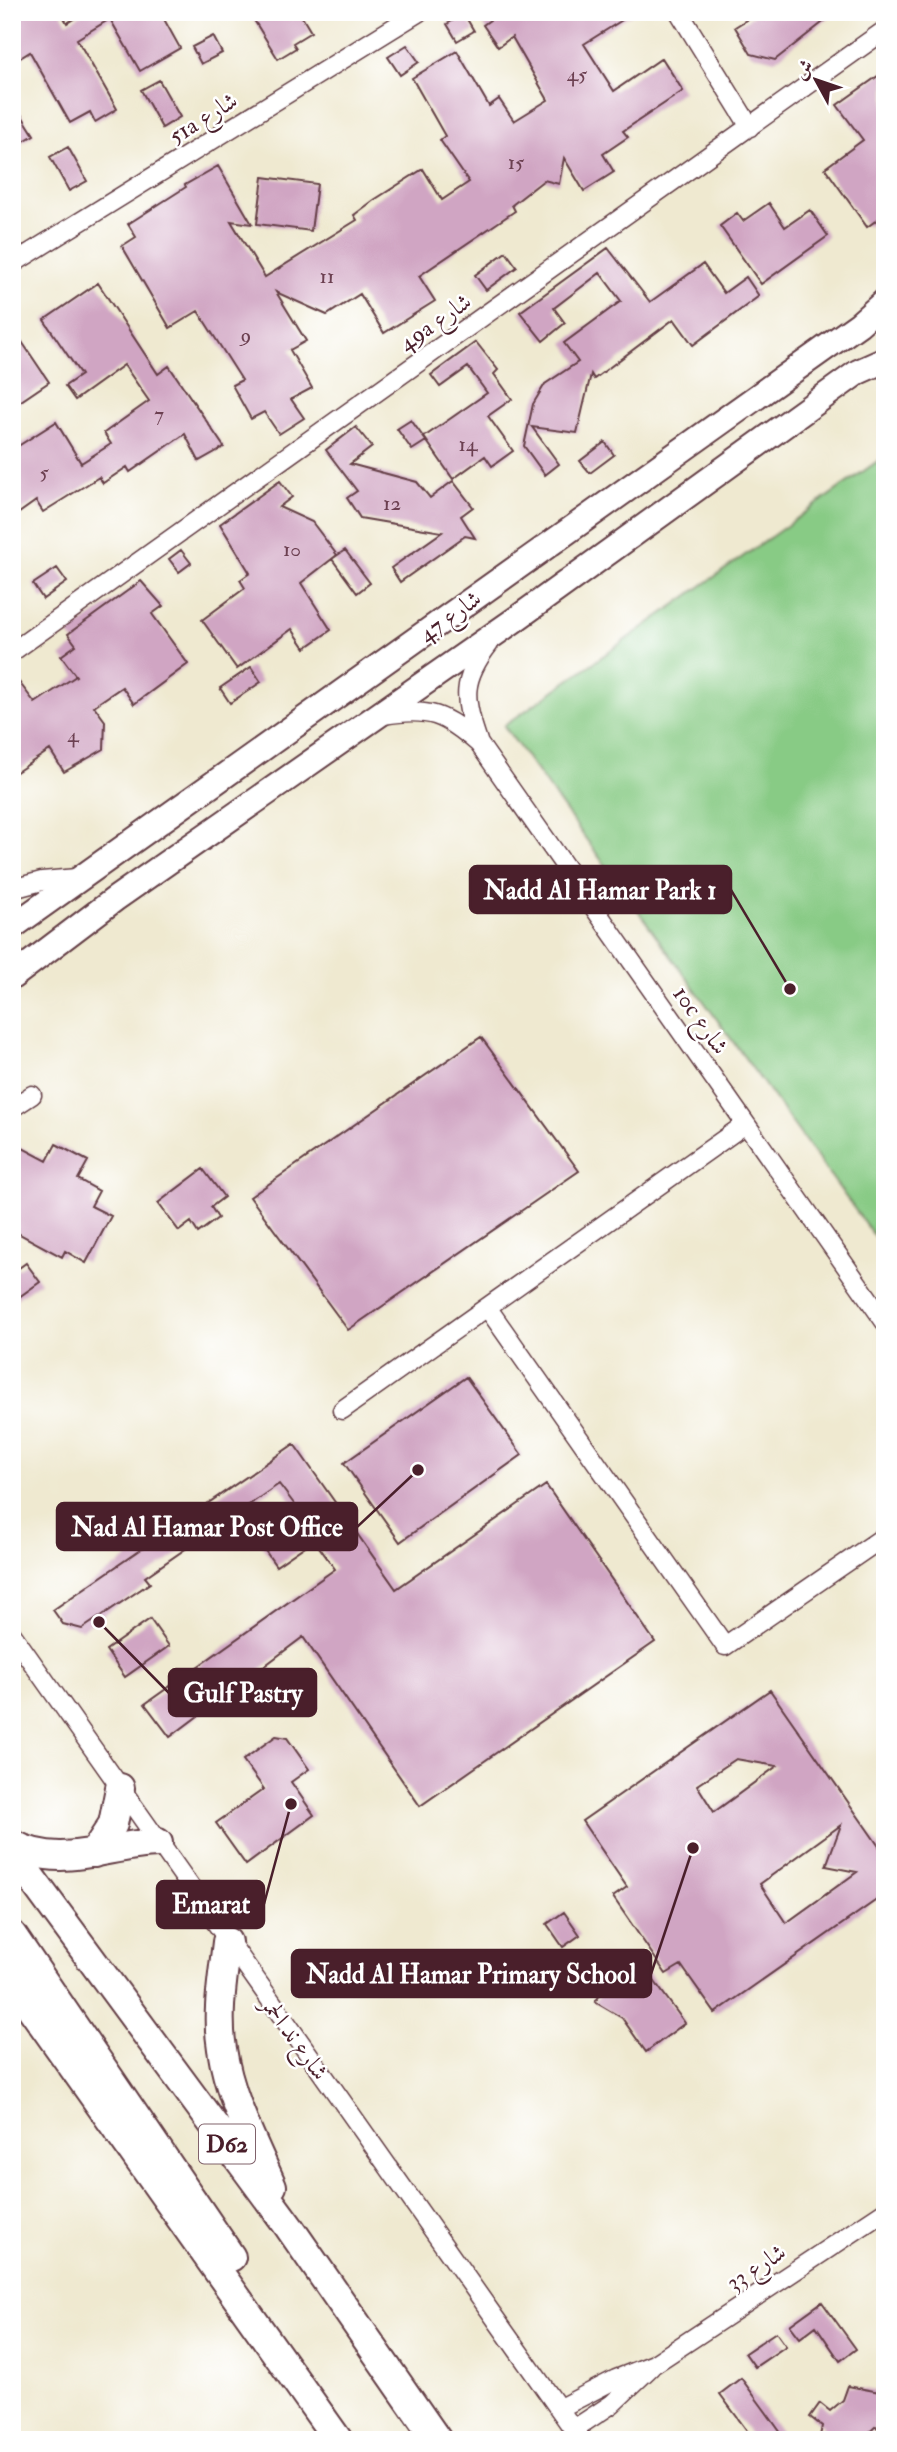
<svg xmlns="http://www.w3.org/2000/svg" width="897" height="2452" font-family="'IM FELL Double Pica',Amiri,serif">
	<rect width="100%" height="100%" fill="#fff"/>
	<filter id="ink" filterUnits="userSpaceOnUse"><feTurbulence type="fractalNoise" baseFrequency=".0143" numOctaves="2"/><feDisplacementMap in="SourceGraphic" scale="14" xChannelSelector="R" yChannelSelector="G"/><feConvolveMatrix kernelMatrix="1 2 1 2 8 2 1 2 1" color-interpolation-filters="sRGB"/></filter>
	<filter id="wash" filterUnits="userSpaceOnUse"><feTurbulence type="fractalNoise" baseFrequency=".00686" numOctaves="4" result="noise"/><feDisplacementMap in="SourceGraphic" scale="28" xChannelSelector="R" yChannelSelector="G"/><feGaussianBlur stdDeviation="1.57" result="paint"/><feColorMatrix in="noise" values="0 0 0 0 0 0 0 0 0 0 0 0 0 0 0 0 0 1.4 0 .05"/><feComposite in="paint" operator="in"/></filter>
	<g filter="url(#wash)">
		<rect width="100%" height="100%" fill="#efe9d0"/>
		<path fill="#88cb85" stroke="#697558" stroke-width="2" d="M885 456V1251L504 726Z"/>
		<g id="blocks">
			<path fill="#d0a5c3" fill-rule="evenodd" d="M12 12H61L67 23 85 12H160L180 48 140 71 110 19 77 39 117 109 95 122 90 112 70 123 30 52 12 63Z
				M249 12H299L311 32 293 43 296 48 278 59Z
				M501 12H635L584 44 614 91 662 58 683 91 623 131 628 137 603 154 614 172 584 191 564 158 559 184 544 180 512 205 515 211 419 276 435 301 384 333 360 294 327 315 276 292 306 341 290 350 312 388 291 399 304 418 279 434 264 412 251 419 232 385 242 380 198 311 170 328 122 246 136 237 128 224 186 187 185 185 218 166 252 224 231 221 265 277 357 220 354 215 374 200 423 169 442 200 469 182 440 140 445 136 412 78 457 51 489 106 499 99 514 121 548 100 512 37 498 47 483 25Z
				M759 12H778L781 18 791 12H836L775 60 751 54 735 27Z
				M464 14 474 31 457 41 447 24Z
				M213 36 222 53 201 64 192 47Z
				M407 45 419 62 400 75 388 57Z
				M885 71V214L867 227 825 168 863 140 837 105Z
				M159 80 180 117 162 128 141 90Z
				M12 100 34 135 17 145 12 137Z
				M68 147 87 181 69 191 50 157Z
				M263 177 317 184 311 231 257 224Z
				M769 203 785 227 810 210 828 236 761 284 720 226 737 213 743 221Z
				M608 248 650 302 703 264 724 293 746 277 759 296 693 345 674 319 594 379 591 374 577 433 532 427 559 464 545 475 524 446 533 404 545 384 578 362 564 343 621 301 600 273 554 308 565 323 543 341 520 312Z
				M506 252 517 267 486 290 475 275Z
				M98 283 158 374 169 366 224 447 199 461 185 434 130 472 127 467 103 483 99 477 43 512 36 501 12 518V450L56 422 81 463 111 444 104 433 149 401 124 365 75 400 65 386 81 375 44 320Z
				M12 327 49 382 12 407Z
				M476 342 498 370 494 374 512 399 488 416 513 451 492 466 485 456 453 479 424 437 487 393 468 367 440 387 431 375Z
				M411 420 426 441 412 450 397 429Z
				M356 427 372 447 350 464 417 482 430 498 453 481 473 507 461 516 475 538 465 536 400 582 391 568 442 532 360 518 347 498 357 491 326 450Z
				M605 442 614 455 590 473 580 461Z
				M280 481 292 497 279 507 312 522 337 555 301 583 331 630 305 648 292 629 237 669 202 620 245 588 240 580 250 573 220 524Z
				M181 550 191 563 179 572 169 559Z
				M345 550 370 583 357 593 332 559Z
				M57 568 67 582 43 599 33 584Z
				M141 581 163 606 152 614 188 664 134 704 122 687 94 706 105 721 104 749 64 772 50 750 12 775V673L35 703 76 676 61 656 76 645 68 634Z
				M251 667 261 682 230 703 220 688Z
				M481 1037 579 1171 348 1330 250 1197Z
				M56 1144 88 1161 78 1179 99 1191 91 1206 111 1216 86 1263 65 1251 62 1257 12 1230V1163L21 1147 47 1161Z
				M203 1169 224 1197 211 1207 218 1218 198 1233 191 1222 179 1231 158 1203Z
				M26 1263 40 1282 12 1302V1273Z
				M466 1377 522 1455 400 1542 344 1463Z
				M294 1444 396 1589 546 1485 655 1642 420 1806 303 1637 170 1737 145 1704 335 1569 314 1540 276 1566 259 1542 301 1513 279 1484 145 1577 150 1583 82 1629 63 1624 53 1610Z
				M150 1619 169 1646 125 1677 106 1650Z
				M770 1690 885 1855V1894L715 2013 681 1965 666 1974 613 1897 627 1887 582 1821ZM736 1759 777 1766 714 1812 697 1785ZM841 1825 826 1866 857 1872 786 1923 760 1884Z
				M276 1736 287 1738 309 1769 291 1782 314 1815 246 1865 216 1823 264 1789 243 1760Z
				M564 1912 580 1935 563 1947 547 1924Z
				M647 1971 685 2023 646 2052 622 2018 595 2002 606 1987 614 1991Z
				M822 2302 856 2349 840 2361 816 2326 800 2338 790 2325Z
				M776 2332 786 2346 755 2367 745 2353Z
				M741 2378 766 2412 786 2440H754L720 2394Z
				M848 2386 885 2393V2437L876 2426 861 2440 820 2436 822 2426 810 2417 820 2403 830 2411 843 2400Z"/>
		</g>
	</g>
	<g filter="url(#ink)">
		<use href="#blocks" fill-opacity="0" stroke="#633d44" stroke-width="2"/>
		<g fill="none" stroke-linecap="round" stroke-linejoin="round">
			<defs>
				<path id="street" d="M679 12 750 127
					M12 264 419 12
					M12 652 885 30
					M384 715C429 707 445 714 479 744L885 1322
					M478 741C463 699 461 680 489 644
					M12 889 42 881 77 878
					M12 1108 32 1095
					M487 1307 725 1646 885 1536
					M342 1410 744 1125
					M12 1634 581 2440
					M560 2408 616 2379 654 2364 885 2211
					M574 2429 612 2404 651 2367"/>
				<path id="secondary" d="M12 927 859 324 885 301
					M12 977 115 899 516 619 858 372 885 360"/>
				<path id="primary" d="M12 1844C61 1871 108 1844 158 1843
					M12 1852 289 2227 437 2440
					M94 1853 113 1824 120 1788
					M12 1935 231 2257
					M227 1942C223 1977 216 2014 222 2049 229 2097 253 2142 272 2186
					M12 1981 338 2440"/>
			</defs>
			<use href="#street" stroke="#633d44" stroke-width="21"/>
			<use href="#secondary" stroke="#633d44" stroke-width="28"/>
			<use href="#primary" stroke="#633d44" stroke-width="32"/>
			<use href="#street" stroke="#fff" stroke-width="18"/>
			<use href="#secondary" stroke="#fff" stroke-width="24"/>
			<use href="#primary" stroke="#fff" stroke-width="28"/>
		</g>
	</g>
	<g text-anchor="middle" stroke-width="5" stroke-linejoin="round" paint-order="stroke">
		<g font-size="21" fill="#6c4051">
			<text x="577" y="81">45</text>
			<text x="516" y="169">15</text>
			<text x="327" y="283">11</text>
			<text x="246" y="342">9</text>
			<text x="159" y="421">7</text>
			<text x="468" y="451">14</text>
			<text x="44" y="479">5</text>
			<text x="392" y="510">12</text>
			<text x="292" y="556">10</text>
			<text x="73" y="742">4</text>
		</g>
		<rect fill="#fff" stroke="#80626b" stroke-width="2" x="199" y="2124.5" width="56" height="39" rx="5"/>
		<g font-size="23" font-weight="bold" fill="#4a1f2b">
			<text x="227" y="2152">D62</text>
		</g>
		<g font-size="24" fill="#4a1f2b" stroke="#fff">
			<text transform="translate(203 118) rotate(-32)" y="8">51a شارع</text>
			<text transform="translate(435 322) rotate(-35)" y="8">49a شارع</text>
			<text transform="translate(450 616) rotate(-36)" y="8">شارع 47</text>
			<text transform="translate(701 1020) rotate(55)" y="8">10c شارع</text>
			<text transform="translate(295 2038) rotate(54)" y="8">شارع ند الحمر</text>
			<text transform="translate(756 2267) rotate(-33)" y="8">شارع 33</text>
		</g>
	</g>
	<path fill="none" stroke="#4a1f2b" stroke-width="2.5" d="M790 989L731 890M418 1470L357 1527M99 1622L169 1693M291 1804L264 1904M693 1848L651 1974"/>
	<g fill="#4a1f2b" stroke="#fff" stroke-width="2.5">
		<circle cx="790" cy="989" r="7"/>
		<circle cx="418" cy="1470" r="7"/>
		<circle cx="99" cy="1622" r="7"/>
		<circle cx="291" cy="1804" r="7"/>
		<circle cx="693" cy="1848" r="7"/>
	</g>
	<g fill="#4a1f2b" stroke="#4a1f2b" stroke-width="2.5">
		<rect x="470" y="866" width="261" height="47" rx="7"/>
		<rect x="57" y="1503" width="300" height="47" rx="7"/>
		<rect x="169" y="1669" width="147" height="47" rx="7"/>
		<rect x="157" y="1881" width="107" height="47" rx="7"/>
		<rect x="292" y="1950" width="359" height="47" rx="7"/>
	</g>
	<g font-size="26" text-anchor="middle" font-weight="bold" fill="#fff">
		<text x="600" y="899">Nadd Al Hamar Park 1</text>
		<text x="207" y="1536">Nad Al Hamar Post Office</text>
		<text x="243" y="1702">Gulf Pastry</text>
		<text x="211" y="1913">Emarat</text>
		<text x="471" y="1983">Nadd Al Hamar Primary School</text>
	</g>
	<rect width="897" height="2452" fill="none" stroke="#fff" stroke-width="42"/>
	<g transform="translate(816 80) rotate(310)" stroke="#ffffff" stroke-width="5" paint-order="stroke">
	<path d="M0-5L12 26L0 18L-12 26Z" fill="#4a1f2b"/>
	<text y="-10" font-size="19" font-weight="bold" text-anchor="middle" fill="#4a1f2b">ش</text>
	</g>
</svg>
